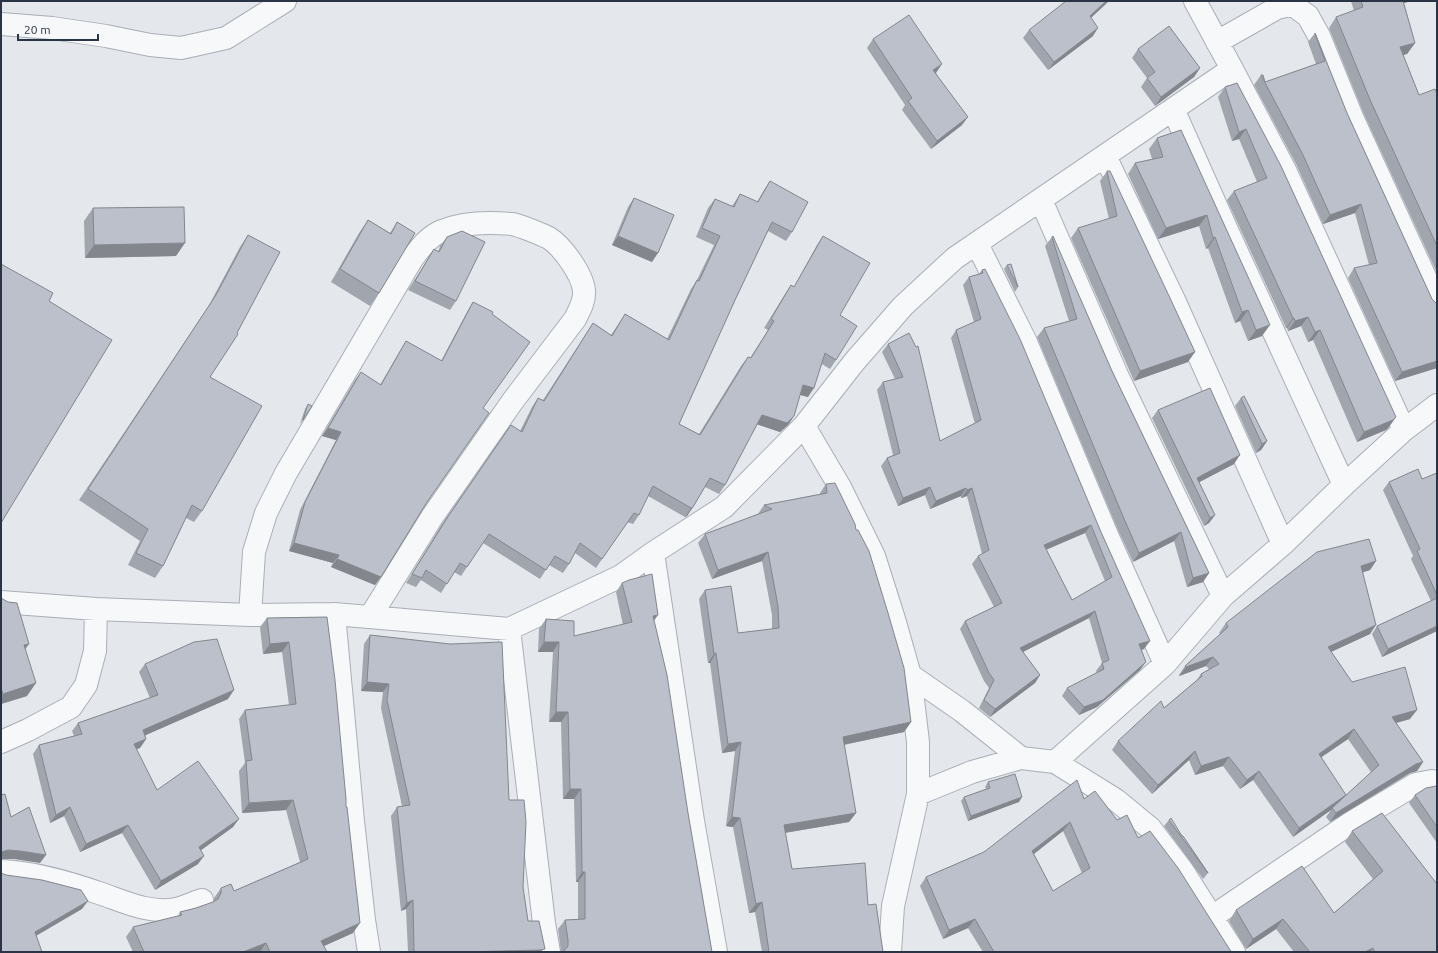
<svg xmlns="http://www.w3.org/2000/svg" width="1438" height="953" font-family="Ubuntu,sans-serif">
	<rect width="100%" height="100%" fill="#e4e7ec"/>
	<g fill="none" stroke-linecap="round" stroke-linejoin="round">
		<defs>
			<path id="minor" d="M1 24 52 28 106 36 150 45 181 48 226 38 285 1
				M1217 42 1277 8 1290 5 1297 8 1308 16 1319 36 1352 117 1437 303
				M1232 69 1285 170 1404 430
				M1173 109 1226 228 1344 485
				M1105 156 1175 302 1283 544
				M1041 200 1117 375 1223 596
				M977 244 1026 342 1107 535 1165 664 1055 762
				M804 426 840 487 874 556 894 619 910 675 918 742V794L893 906 890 952
				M653 553 693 821 716 952
				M1 602 96 609 250 615 334 614 509 629 621 576 653 553 724 507 804 426 855 361 903 306 955 258 1232 69 1195 1
				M334 614 353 821 364 920 369 952
				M250 615 254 552 266 513 286 473 412 259C420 248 429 236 442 231 463 222 490 222 512 224 519 225 543 235 549 238 562 246 583 275 584 291 585 301 579 311 575 319L512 402 432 517 370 617
				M509 629 544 923 549 952
				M1165 664 1223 596 1283 544 1344 485 1404 430 1437 405
				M910 675 962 711 1021 758
				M1 742 28 730 71 707 86 685 95 651 96 609
				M918 794 972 772 1021 758 1055 762 1116 800 1150 828 1182 870 1234 952
				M1 871C34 872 70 883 102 894 125 902 150 914 176 909 184 907 193 903 202 900
				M1212 917 1349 824 1416 784 1432 781 1437 783"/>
		</defs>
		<use href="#minor" stroke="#a9aeb7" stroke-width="24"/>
		<use href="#minor" stroke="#f7f8fa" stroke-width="22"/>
	</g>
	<path fill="#a1a5ae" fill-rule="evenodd" d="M1351 1H1411L1404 3 1415 43 1407 54 1403 55 1419 95 1437 94V273L1363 112 1329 28 1336 17 1354 11Z
		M1107 3 1091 18 1093 36 1048 70 1023 38 1029 30Z
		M1315 33 1347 113 1432 299 1437 304V368L1395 381 1348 278 1354 268 1369 265 1355 213 1323 224 1296 164 1254 85 1261 75 1265 82 1316 64 1308 42Z
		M873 39 936 73 962 125 931 149 902 110 905 105 867 48Z
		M1138 49 1200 68 1194 77 1155 106 1141 87 1147 78 1132 58Z
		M1237 83 1389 427 1386 430 1357 442 1313 340 1308 342 1301 326 1288 331 1287 328H1286L1227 200 1234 191 1257 182 1239 139 1232 141 1218 97 1225 87Z
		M1181 130 1262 336 1248 341 1240 321 1235 323 1208 248 1206 249 1199 226 1158 239 1128 174 1135 163 1152 159 1149 149 1157 138Z
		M1107 171 1188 362 1134 381 1071 238 1078 228 1109 219 1100 181Z
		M770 181 792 232 786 241 768 231 736 298 679 424 699 434 741 366 748 357 750 358 768 330 764 328 785 294 791 285 794 287 817 245 823 236 840 315 836 360 830 369 822 364 808 397 800 395 794 416 788 425 780 432 757 424 725 485 719 494 705 487 693 507 687 516 685 517 648 496 639 515 633 524 627 522 596 568 575 553 569 564 563 573 549 565 540 579 483 543 461 576 454 572 441 593 421 580 416 587 406 583 442 524 511 425 520 431 532 407 538 398 543 400 593 323 611 335 625 314 667 339 691 289 697 280 714 245 696 237 708 208 715 199 732 206 740 194 757 202 764 190Z
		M634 198 652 262 612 245 628 207Z
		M93 208 176 256 85 258 84 221Z
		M368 220 390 233 397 222 379 293 370 306 331 282 359 233Z
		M248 235 210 377 202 511 194 522 186 518 163 566 155 578 128 565 140 541 79 500 208 307 240 247Z
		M447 237 456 301 450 310 408 290 434 249 438 252 440 246Z
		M1052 237 1112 371 1209 573 1203 582 1187 587 1174 541 1133 562 1118 530 1037 337 1044 328 1069 321 1045 246Z
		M1007 265 1018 287 1015 292 1004 269Z
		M982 270 1144 649 1141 650 1140 670 1097 707 1079 715 1062 696 1067 688 1097 673 1096 671 1102 663 1089 618 1023 652 1040 675 1035 683 990 717 979 708 989 688 984 681 960 629 965 621 994 607 972 564 978 556 982 554 967 496 961 498V496L930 509 925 495 898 506 881 466 887 458 893 455 877 390 883 382 895 379 882 352 888 344 940 441 975 424 951 338 956 330 974 322 963 285 969 277 979 274ZM1085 533 1105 581 1072 600 1046 550Z
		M473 302 492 314 483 408 427 502 375 585 331 567 333 563 289 551 300 510 336 440 322 436 355 380 361 372 380 385 401 349 406 341 441 361 468 310Z
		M1241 398 1267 441 1261 450 1256 453 1235 406Z
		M308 404 303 420 300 424 305 409Z
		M1158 410 1234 464 1199 482 1215 515 1209 523 1204 526 1152 418Z
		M1437 473V631L1382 657 1372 634 1377 626 1431 601 1411 559 1413 556 1383 490 1389 482 1422 479Z
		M826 484 856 530 911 722 904 732 844 745 856 813 849 822 785 833 792 869 868 905 883 952H762L755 912 749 913 733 827 726 826 735 751 722 753 710 663H708L699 599 705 590 738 633 772 629V615L762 561 712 579 698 543 705 534 758 514 764 505 820 494V493Z
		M1376 561 1370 570 1363 572 1370 634 1331 652 1352 682 1410 719 1396 723 1423 762 1417 771 1410 773 1330 822 1326 817 1331 810 1293 837 1253 780 1240 789 1223 766 1195 775 1189 760 1152 794 1112 750 1118 741 1164 708 1196 681 1201 674 1209 669 1206 666 1179 676V675L1185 666 1220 634 1219 633 1226 623ZM1348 739 1371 772 1345 797 1321 757Z
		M622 583 654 621 712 952H561L558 929 565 920 578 919V882H576L574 799H563L561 722H549L553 652H538L539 629 546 619 574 636 623 625 616 592Z
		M1 598 25 649 27 696 1 704Z
		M327 617 346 807 353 933 324 946 327 952H133L126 937 133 927 178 916 180 912 196 908 213 902 214 901V898L221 888 234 891 300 862 286 810 242 813 239 771 245 763 239 719 245 710 289 705 282 652 263 654 260 627 267 618Z
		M370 635 509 800 528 921 543 952H408L406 909 401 911 391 816 397 807 402 806 381 708 383 692 361 691 364 644Z
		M145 664 228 699 145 735 146 739 140 748 136 749 157 790 233 827 201 850 198 864 155 890 122 833 80 852 64 816 50 823 33 754 39 745 74 736 72 731 78 723 150 698 139 672Z
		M988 782 1019 802 968 821 961 801 964 797 986 789 985 787Z
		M1437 786V843L1409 803 1415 795Z
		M1084 799 1117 820 1138 838 1232 952H983L968 928 943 939 920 886 926 877 984 852ZM1063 831 1082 873 1053 891 1034 854Z
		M1169 820 1182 836 1208 873 1203 879 1164 826Z
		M1352 831 1437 884V952H1294L1276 929 1246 949 1229 921 1236 910 1334 913 1373 879 1345 842Z"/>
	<path fill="#83868d" d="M1106 1H1109L1084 24 1090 16Z
		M1397 1H1411L1394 6Z
		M1098 28 1093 36 1048 70 1054 62Z
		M1415 43 1407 54 1392 58 1400 47Z
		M942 64 936 73 927 78 933 70Z
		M1200 68 1194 77 1155 106 1161 97Z
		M968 117 962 125 931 149 937 141Z
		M1246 129 1239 139 1232 141 1239 132Z
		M1361 204 1355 213 1323 224 1330 215Z
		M1207 215 1199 226 1158 239 1166 228Z
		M618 236 658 253 652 262 612 245Z
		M1215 237 1208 248 1206 249 1213 238Z
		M185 243 176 256 85 258 94 245Z
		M1248 310 1240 321 1235 323 1242 312Z
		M1308 317 1301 326 1288 331 1295 321Z
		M1293 318H1294L1287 328H1286Z
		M1270 325 1262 336 1248 341 1256 330Z
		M1320 330 1313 340 1308 342 1315 332Z
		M1195 352 1188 362 1134 381 1140 371Z
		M1437 361V368L1395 381 1402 372Z
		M803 385 814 388 808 397 797 394Z
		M762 415 794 416 788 425 780 432 756 424Z
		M1396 417 1389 427 1386 430 1357 442 1364 432Z
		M328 428 341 432 336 440 322 436Z
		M1267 441 1261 450 1256 453 1262 444Z
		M1240 455 1234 464 1194 485 1197 478Z
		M930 487 925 495 898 506 903 498Z
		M966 488 961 496 930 509 936 501Z
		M972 488 967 496 961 498 967 490Z
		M693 507 687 516 685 517 691 508Z
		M1215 515 1209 523 1204 526 1210 518Z
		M1091 525 1085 533 1038 553 1044 545Z
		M1181 532 1174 541 1133 562 1139 553Z
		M294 543 339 555 333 563 289 551Z
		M768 552 762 561 712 579 718 570Z
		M337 559 381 577 375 585 331 567Z
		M1376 561 1370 570 1355 575 1361 566Z
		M1209 573 1203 582 1187 587 1193 578Z
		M1095 611 1089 618 1015 656 1020 648Z
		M658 615 651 625 653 616Z
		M1376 625 1370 634 1322 656 1328 647Z
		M1437 626V631L1382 657 1388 649Z
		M1150 641 1144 649 1133 652 1139 644Z
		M289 642 282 652 263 654 270 644Z
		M544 642H559L553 652H538Z
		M29 644 20 656 24 645Z
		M716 653 710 663H708L714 654Z
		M1213 657 1206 666 1179 676 1186 667Z
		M1146 662 1140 670 1097 707 1079 715 1084 707Z
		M1040 675 1035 683 990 717 995 709Z
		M367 682 389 684 383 692 361 691Z
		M36 683 27 696 1 704V697L3 694Z
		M234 690 228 699 137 739 143 730Z
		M1417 710 1410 719 1385 726 1392 717Z
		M556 712H568L561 722H549Z
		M911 722 904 732 837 746 843 737Z
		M1354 729 1348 739 1313 763 1319 754Z
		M146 739 140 748 128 752 134 744Z
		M741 742 735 751 722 753 728 744Z
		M1195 751 1189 760 1152 794 1158 785Z
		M1229 757 1223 766 1195 775 1201 766Z
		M1423 762 1417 771 1410 773 1330 822 1336 813 1416 764Z
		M1259 771 1253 780 1240 789 1247 780Z
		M570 789H581L574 799H563Z
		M1346 795 1339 804 1332 808 1331 810 1293 837 1299 828Z
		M1022 797 1019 802 968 821 971 816Z
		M293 800 286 810 242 813 249 803Z
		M70 807 64 816 50 823 56 815Z
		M856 813 849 822 777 834 784 825Z
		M732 817 740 818 733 827 726 826Z
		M239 819 233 827 193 856 199 847Z
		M1070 822 1063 831 1026 860 1032 851Z
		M128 825 122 833 80 852 86 844Z
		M8 850 20 851 46 855 40 863 14 859H1V852Z
		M204 856 198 864 155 890 161 881Z
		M582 872H585L578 882H576Z
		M413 900 406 909 401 911 407 903Z
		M88 901 82 909 29 940 35 932Z
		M762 902 755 912 749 913 756 904Z
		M975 919 968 928 943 939 949 930Z
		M1283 919 1276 929 1246 949 1253 939Z
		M360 923 353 933 315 950 321 941Z
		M266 943 260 952H243Z
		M1373 948 1370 952H1365Z
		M541 950 539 952H461Z"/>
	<path fill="#bbc0ca" stroke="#83868d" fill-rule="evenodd" d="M1066 1H1106L1090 16 1098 28 1054 62 1029 30Z
		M1361 1H1403L1415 43 1400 47 1419 95 1435 89 1437 94V246L1371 102 1336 17 1363 7Z
		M909 15 942 64 933 70 968 117 937 141 908 101 912 98 873 39Z
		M1169 26 1200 68 1161 97 1147 78 1155 72 1138 49Z
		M1315 33 1347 113 1432 299 1437 304V361L1402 372 1354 268 1377 263 1361 204 1330 215 1303 155 1261 75H1263L1265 82 1325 61Z
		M1237 83 1281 166 1396 417 1393 420 1364 432 1320 330 1315 332 1308 317 1295 321 1294 318H1293L1234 191 1267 178 1246 129 1239 132 1225 87Z
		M1181 130 1270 325 1256 330 1248 310 1242 312 1215 237 1213 238 1207 215 1166 228 1135 163 1163 157 1157 138Z
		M1107 171H1110L1170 298 1195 352 1140 371 1078 228 1117 216Z
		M770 181 808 202 792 232 772 222 736 298 679 424 700 435 748 357 751 358 774 321 771 319 791 285 794 287 823 236 870 263 840 315 857 326 836 360 825 353 814 388 803 385 794 416 787 423 762 415 725 485 710 478 693 507 691 508 653 486 639 515 634 513 602 559 580 543 569 564 555 556 546 570 489 534 467 567 460 563 447 584 426 570 422 578 412 574 449 515 511 425 522 432 538 398 544 401 593 323 612 336 625 314 669 340 697 280 699 281 720 236 702 228 715 199 734 207 740 194 758 202Z
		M634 198 674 215 658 253 618 236Z
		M184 207 185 243 94 245 93 208Z
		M368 220 391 234 397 222 415 233 379 293 340 269Z
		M462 231 485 242 456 301 415 281 434 249 439 252 447 237Z
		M248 235 280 252 237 333 238 334 210 377 262 406 202 511 192 505 163 566 136 553 148 529 88 489 216 295Z
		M1053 236 1112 371 1209 573 1193 578 1181 532 1139 553 1125 521 1044 328 1077 319 1052 237Z
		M1 264 53 293 49 301 112 340 1 523Z
		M1011 264 1018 287 1007 265Z
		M985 269 1020 339 1101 532 1150 641 1139 644 1146 662 1103 700 1084 707 1067 688 1104 669 1102 663 1109 660 1095 611 1020 648 1040 675 995 709 984 700 994 680 989 673 965 621 1002 603 978 556 989 550 972 488 967 490 966 488 936 501 930 487 903 498 887 458 900 453 883 382 903 377 888 344 909 333 916 347 918 346 940 441 981 420 956 330 981 319 969 277 983 273 982 270ZM1091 525 1112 577 1072 600 1044 545Z
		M473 302 493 312 492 314 530 342 483 408 489 413 427 502 381 577 337 559 339 555 294 543 305 502 341 432 328 428 361 372 381 385 406 341 442 361Z
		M1210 388 1240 455 1197 478 1215 515 1210 518 1158 410Z
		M1244 396 1267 441 1262 444 1241 398Z
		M308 404 312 406 303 420Z
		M1418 469 1422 479 1437 473V595L1417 551 1420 549 1389 482Z
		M835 483 855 524 856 530H858L869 551 888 613 904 668 911 722 843 737 856 813 784 825 792 869 865 863 868 905 876 904 883 952H769L762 902 756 904 740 818 732 817 741 742 728 744 716 653 714 654 705 590 731 586 738 633 779 628 778 606 768 552 718 570 705 534 772 509 764 505 827 493 826 484Z
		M1369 539 1376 561 1361 566 1376 625 1328 647 1352 682 1405 667 1417 710 1392 717 1423 762 1416 764 1336 813 1332 808 1379 765 1354 729 1319 754 1346 795 1299 828 1259 771 1247 780 1229 757 1201 766 1195 751 1158 785 1118 741 1161 701 1164 708 1202 676 1201 674 1219 664 1213 657 1186 667 1185 666 1228 627 1226 623 1317 552Z
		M652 574 658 615 653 616 667 675 688 813 712 952H563L568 946V940L565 920 585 919V872H582L581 789H570L568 712H556L559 642H544L546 619 574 621V636L632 622 622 583 629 580Z
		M1 598 8 602 17 603 29 644 24 645 36 683 3 694 1 688Z
		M1437 598V626L1388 649 1377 626Z
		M327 617 335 680 346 799V807H347L360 923 321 941 327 952H270L266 943 243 952H144L133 927 182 915 180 912 196 908 213 902 218 899 221 893V888L231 884 234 891 308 859 293 800 249 803 246 761 252 760 245 710 296 704 289 642 270 644 267 618Z
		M370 635 450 644 502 642 509 800H524L526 822 523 887 528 921H539L545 949 541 950 542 952H534L541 950 461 952H414L413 900 407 903 397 807 410 805 387 700 389 684 367 682Z
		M217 639 234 690 143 730 146 739 134 744 157 790 198 761 239 819 199 847 204 856 161 881 128 825 86 844 70 807 56 815 39 745 82 734 78 723 158 695 145 664 194 642Z
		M1015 774 1022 797 971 816 964 797 990 788 988 782Z
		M1077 780 1084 799 1095 791 1117 820 1127 815 1138 838 1150 831 1178 868 1230 950 1232 952H994L975 919 949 930 926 877 984 852ZM1070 822 1090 868 1053 891 1032 851Z
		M1436 786H1437V827L1415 795 1426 788Z
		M5 794 11 817 29 807 46 855 20 851 8 850 1 852V795Z
		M1382 813 1437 884V952H1375L1373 948 1365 952H1310L1283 919 1253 939 1236 910 1302 866 1334 913 1383 871 1352 831Z
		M1171 818 1182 836H1183L1200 861 1208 873 1169 820Z
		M1 873 6 875 42 880 81 890 88 901 35 932 42 952H1Z"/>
	<rect width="1438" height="953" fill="none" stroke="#2b3445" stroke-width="4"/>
	<path d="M18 34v6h80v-6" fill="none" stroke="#2b3445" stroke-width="2"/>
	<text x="24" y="34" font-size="12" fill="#2b3445" stroke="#f4f6f9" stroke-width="3" paint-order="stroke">20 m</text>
</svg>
